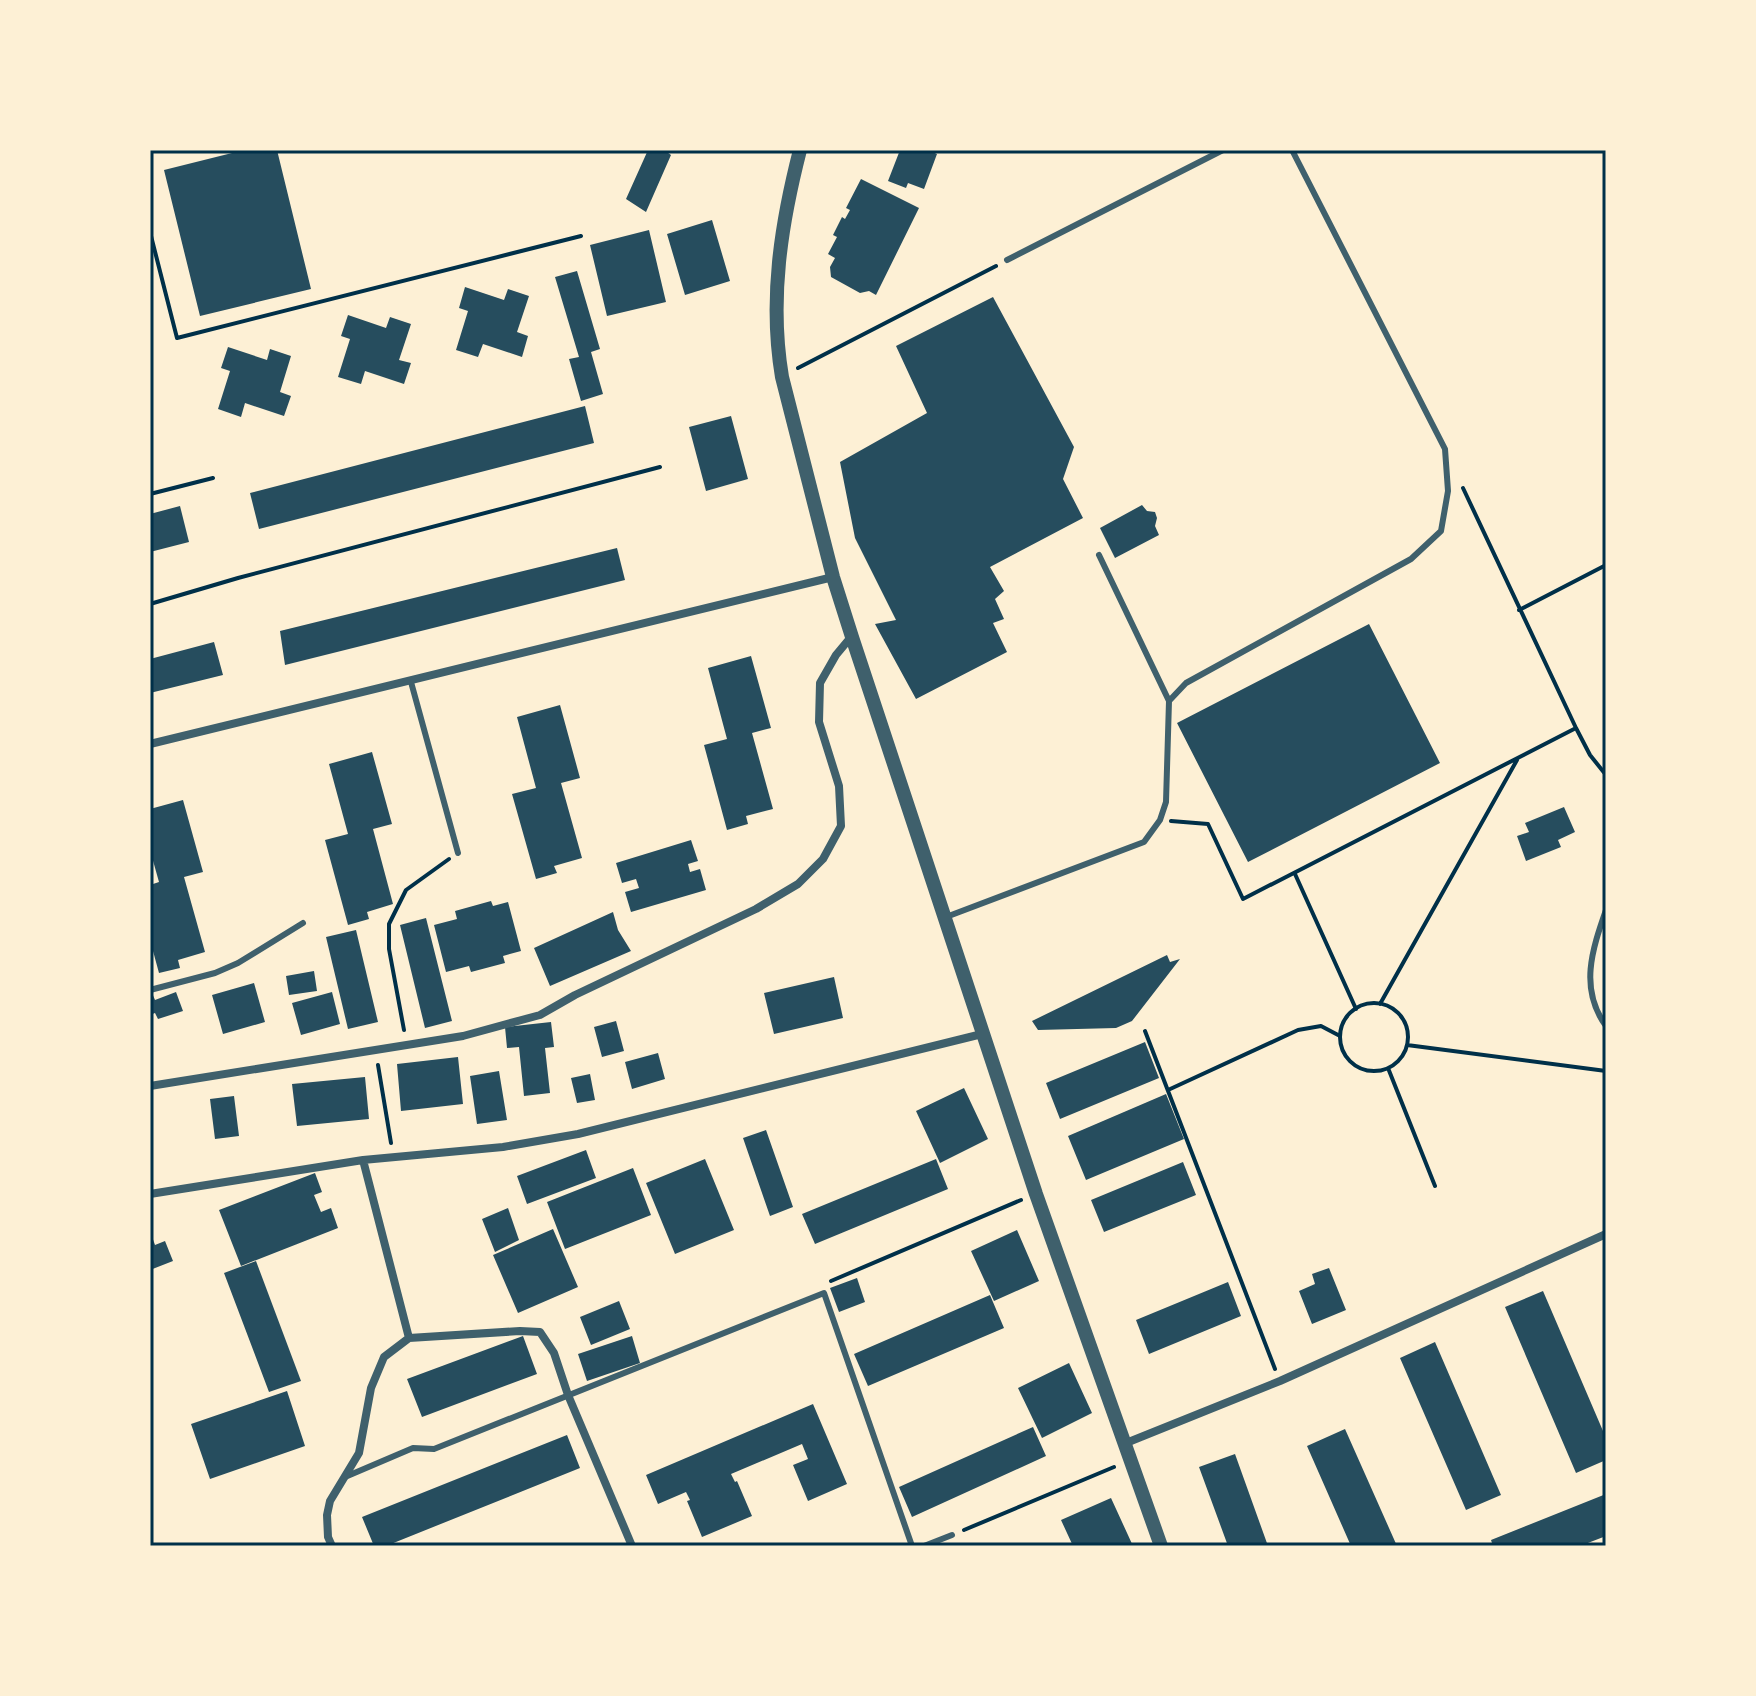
<svg xmlns="http://www.w3.org/2000/svg" width="1756" height="1696" font-family="'Archivo Narrow',sans-serif">
	<rect width="100%" height="100%" fill="#fdf0d5"/>
	<path fill="#264d5e" d="M244 150H277L311 289 200 316 164 170Z
		M648 150H664L671 155 646 212 626 199Z
		M900 150H928L937 154 924 189 908 183 906 188 888 181Z
		M861 179 919 208 876 295 869 291 860 293 831 277 830 267 835 258 828 254 837 237 833 235 842 217 845 219 850 210 846 208Z
		M712 220 730 281 685 295 667 234Z
		M649 230 666 302 607 316 590 245Z
		M577 271 600 349 591 352 603 394 581 401 569 359 579 357 555 277Z
		M465 287 504 300 508 289 529 296 517 332 528 336 522 357 483 344 478 357 456 350 468 311 459 308Z
		M993 297 1074 447 1063 479 1083 518 990 567 1004 591 995 599 1004 619 993 623 1007 652 916 699 875 624 896 620 855 538 840 462 927 413 896 346Z
		M348 315 386 328 390 317 411 324 399 360 411 363 404 384 365 371 361 384 338 377 350 339 341 336Z
		M228 347 267 360 270 349 291 356 280 392 291 396 284 416 245 403 241 417 218 409 230 371 221 368Z
		M585 406 594 443 259 529 250 493Z
		M731 416 748 479 706 491 689 427Z
		M1142 505 1147 511 1155 512 1157 518 1155 526 1159 535 1115 558 1100 528Z
		M180 506 189 542 150 552V514Z
		M617 548 625 580 285 665 280 631Z
		M1369 624 1440 763 1248 862 1177 723Z
		M214 642 223 675 150 693V659Z
		M751 656 771 728 752 733 773 809 746 816 748 824 727 830 704 745 727 739 708 668Z
		M560 705 580 778 561 783 582 858 554 866 557 873 536 879 512 794 536 788 517 717Z
		M372 752 392 824 373 829 393 904 367 912 369 919 348 925 325 840 348 834 329 764Z
		M183 800 203 872 184 877 205 952 178 960 180 968 159 973 150 940V885L159 882 150 850V809Z
		M1564 807 1575 832 1558 840 1561 847 1526 861 1517 836 1529 832 1525 823Z
		M691 840 698 861 688 864 690 872 700 869 706 890 631 912 625 892 639 888 636 879 622 883 616 863Z
		M491 901 493 906 508 902 521 951 503 956 505 963 471 972 469 966 446 972 434 925 457 919 455 911Z
		M613 912 618 930 631 951 550 986 534 948Z
		M426 918 452 1021 425 1028 400 925Z
		M356 930 378 1022 348 1029 326 937Z
		M1167 955 1170 962 1180 959 1132 1021 1116 1028 1038 1030 1032 1021Z
		M314 971 317 991 289 995 286 976Z
		M834 977 843 1018 774 1034 764 993Z
		M254 983 265 1022 223 1034 212 995Z
		M176 992 183 1011 158 1019 155 1013 150 1015V994L152 993 155 1000Z
		M332 992 340 1024 301 1035 292 1003Z
		M616 1021 624 1051 602 1057 594 1027Z
		M551 1022 554 1047 545 1048 550 1093 524 1096 519 1047 507 1048 505 1027Z
		M1145 1042 1159 1078 1060 1119 1046 1083Z
		M658 1053 665 1079 632 1089 625 1062Z
		M458 1057 463 1104 401 1111 397 1064Z
		M499 1071 507 1120 477 1124 470 1076Z
		M590 1074 595 1100 577 1103 571 1078Z
		M365 1077 369 1119 297 1126 292 1084Z
		M964 1088 988 1139 940 1163 916 1111Z
		M1166 1094 1184 1139 1086 1180 1068 1136Z
		M234 1096 239 1136 215 1139 210 1099Z
		M766 1130 793 1207 770 1216 743 1138Z
		M586 1150 596 1178 527 1204 517 1176Z
		M705 1159 734 1230 675 1254 646 1183Z
		M936 1159 948 1189 815 1244 802 1214Z
		M1183 1162 1196 1195 1104 1232 1091 1200Z
		M633 1168 651 1215 565 1249 547 1202Z
		M315 1173 322 1192 314 1195 321 1212 331 1208 338 1228 241 1266 219 1210Z
		M508 1208 519 1240 495 1252 482 1219Z
		M553 1229 578 1287 518 1313 493 1255Z
		M1017 1230 1039 1281 994 1301 971 1251Z
		M150 1231 155 1245 165 1241 173 1261 150 1270Z
		M256 1261 301 1381 269 1392 224 1273Z
		M1329 1268 1346 1310 1312 1324 1299 1291 1315 1284 1312 1274Z
		M857 1278 865 1302 839 1312 830 1288Z
		M1228 1282 1241 1316 1149 1354 1136 1320Z
		M1543 1291 1606 1438V1460L1576 1473 1505 1307Z
		M990 1295 1004 1328 868 1386 854 1354Z
		M619 1301 630 1329 591 1345 580 1317Z
		M523 1336 537 1374 422 1417 407 1379Z
		M632 1336 640 1363 587 1381 578 1354Z
		M1435 1342 1501 1495 1466 1510 1400 1358Z
		M1069 1363 1092 1413 1042 1438 1018 1388Z
		M287 1391 305 1446 210 1479 191 1424Z
		M813 1404 847 1484 808 1501 793 1465 808 1459 802 1444 731 1474 735 1482 737 1481 752 1516 702 1537 687 1501 690 1500 686 1492 658 1504 646 1475Z
		M1033 1427 1046 1456 912 1517 899 1487Z
		M1345 1429 1397 1546H1351L1307 1446Z
		M567 1435 580 1468 386 1546H374L362 1517Z
		M1235 1454 1268 1546H1228L1199 1467Z
		M1606 1494V1536L1580 1546H1493L1491 1540Z
		M1111 1498 1133 1546H1073L1061 1520Z"/>
	<g fill="none" stroke-linecap="round" stroke-linejoin="round">
		<path stroke="#003049" stroke-width="4" d="M150 232 177 338 581 236
			M798 368 996 266
			M1463 488 1576 728 1590 755 1606 775
			M150 494 213 478
			M150 604 238 578 660 467
			M1519 610 1606 565
			M1171 821 1208 824 1243 899 1576 728
			M1295 874 1356 1009
			M1340 1037a34 34 0 1 1 68 0a34 34 0 1 1-68 0Z
			M1380 1004 1517 760
			M404 1030 389 949V924L406 890 449 859
			M1145 1031 1275 1369
			M1407 1045 1606 1071
			M378 1065 391 1143
			M1388 1068 1435 1186
			M1168 1090 1298 1030 1321 1026 1340 1036
			M831 1281 1021 1200
			M964 1530 1114 1467"/>
		<path stroke="#3f606c" stroke-width="6" d="M1007 260 1223 150
			M1099 555 1169 701
			M411 682 458 853
			M1606 910C1592 950 1579 989 1606 1026
			M946 917 1144 842 1160 820 1166 802 1169 701 1186 683 1411 559 1441 531 1448 491 1445 449 1292 150
			M150 990 215 973 238 963 303 923
			M345 1477 413 1448 434 1449 824 1293 912 1546
			M924 1546 952 1535"/>
		<path stroke="#3f606c" stroke-width="8" d="M150 744 833 577
			M150 1086 463 1036 540 1015 575 995 756 909 798 884 823 859 841 826 839 786 819 722 820 683 836 655 851 637
			M150 1194 363 1160 503 1147 578 1134 982 1034
			M409 1338 520 1331 540 1332 554 1353 568 1395 632 1546
			M1126 1443 1280 1381 1606 1234
			M332 1546 328 1537 327 1515 330 1501 359 1453 371 1388 384 1357 409 1338 363 1160"/>
		<path stroke="#3f606c" stroke-width="14" d="M800 150C781 224 769 300 782 377L833 577 852 637 1036 1194 1161 1546"/>
	</g>
	<rect width="1756" height="1696" fill="none" stroke="#fdf0d5" stroke-width="304"/>
	<rect x="152" y="152" width="1452" height="1392" fill="none" stroke="#003049" stroke-width="3"/>
</svg>
